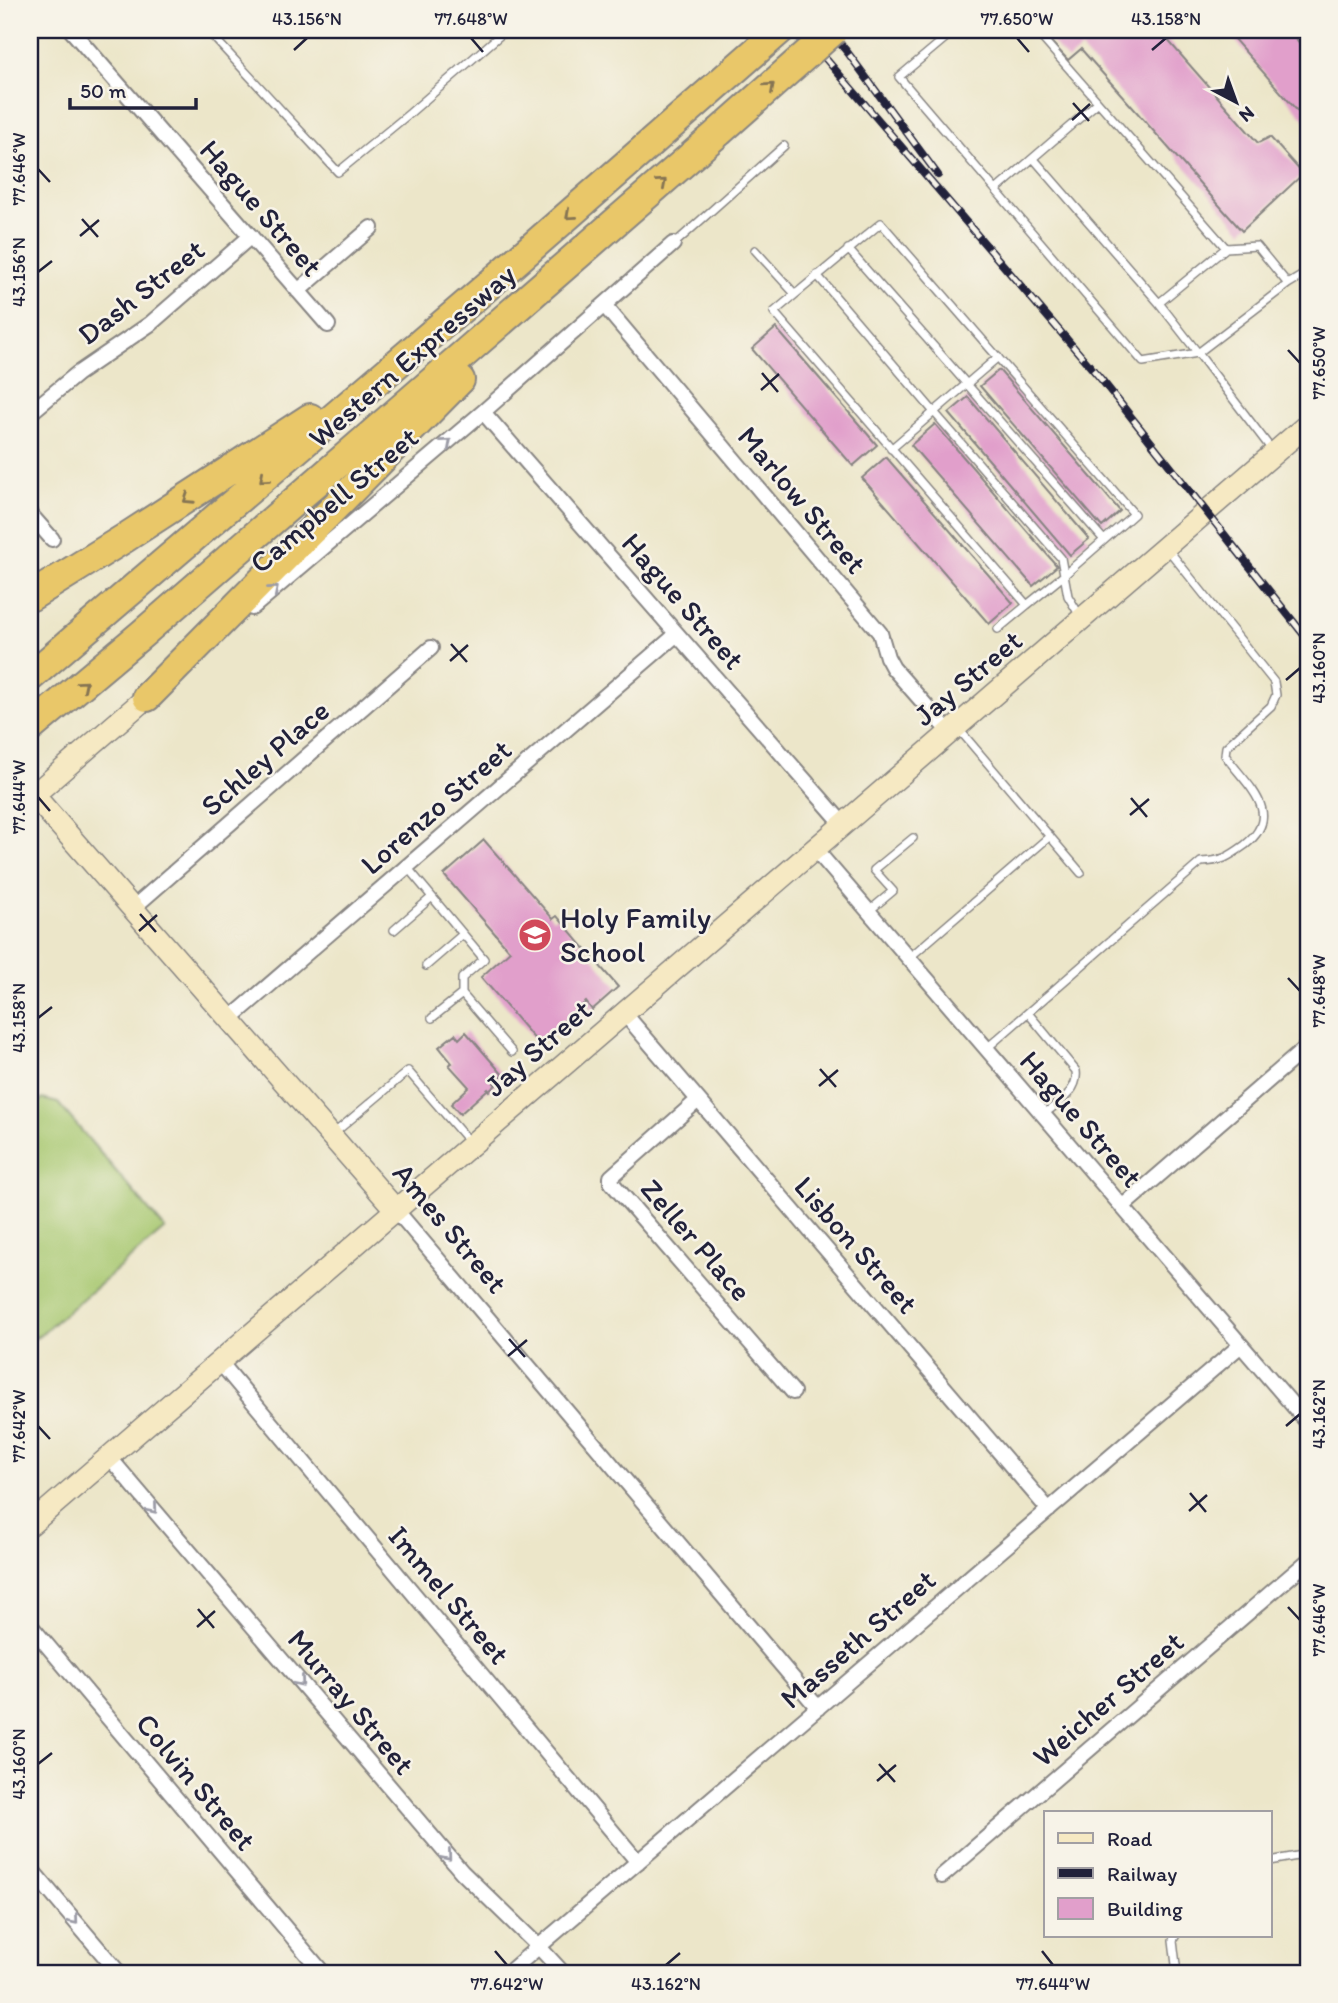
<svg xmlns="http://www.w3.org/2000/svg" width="1338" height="2003" font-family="Itim,sans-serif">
	<rect width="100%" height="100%" fill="#f7f3e8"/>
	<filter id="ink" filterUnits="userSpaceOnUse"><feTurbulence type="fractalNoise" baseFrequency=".0143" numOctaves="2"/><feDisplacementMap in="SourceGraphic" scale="14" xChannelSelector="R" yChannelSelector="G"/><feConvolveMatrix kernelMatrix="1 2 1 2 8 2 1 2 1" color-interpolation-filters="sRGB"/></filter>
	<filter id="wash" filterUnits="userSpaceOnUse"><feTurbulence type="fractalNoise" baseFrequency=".00686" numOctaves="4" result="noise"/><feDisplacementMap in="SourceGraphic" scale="28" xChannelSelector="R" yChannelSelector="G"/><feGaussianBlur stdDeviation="1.57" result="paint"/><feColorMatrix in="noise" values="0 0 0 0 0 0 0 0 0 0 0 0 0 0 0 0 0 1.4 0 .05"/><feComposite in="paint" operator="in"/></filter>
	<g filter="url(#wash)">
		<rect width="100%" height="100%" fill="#ece6c9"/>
		<path fill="#a7c870" stroke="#647556" stroke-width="2" d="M42 1099 58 1103 165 1229 36 1338 30 1331V1110Z"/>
		<g id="blocks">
			<path fill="#e19fcb" d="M1040 30H1159L1258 143 1270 137 1303 174 1242 231 1081 49 1068 60Z
				M1226 30H1295L1291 33 1308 53V123Z
				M776 328 877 445 853 466 752 349Z
				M999 370 1120 511 1102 527 980 386Z
				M968 397 1089 539 1070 555 949 413Z
				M935 424 1057 566 1033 586 911 445Z
				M886 457 1013 603 989 624 862 478Z
				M484 840 553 919 557 916 618 987 592 1010 586 1002 538 1043 481 977 510 951 444 875Z
				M466 1032 503 1075 494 1083 496 1085 489 1091 488 1089 460 1114 451 1104 469 1087 449 1065 452 1063 439 1047 455 1034 459 1039Z"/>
		</g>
	</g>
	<g filter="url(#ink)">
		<use href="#blocks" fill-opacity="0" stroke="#878482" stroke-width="2"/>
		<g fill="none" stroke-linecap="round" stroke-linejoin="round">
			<defs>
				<path id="lane" d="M207 30 338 172 410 113 506 30
					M955 30 899 77 1143 362 1198 353 1159 303 1226 248
					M1035 30 1226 248 1257 246 1288 284
					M1097 103 1033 158 1159 303
					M996 190 1033 158
					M881 223 1134 514 1063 576 1027 605 774 312Z
					M674 244 784 146
					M848 249 1104 540
					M755 250 795 294
					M817 275 934 412 1061 558 1068 596 1080 616
					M891 449 998 357
					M1272 450 1198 353 1288 284 1308 272
					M998 629 1027 605
					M957 727 1081 873
					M407 867 484 959 462 978V994L512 1052
					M869 911 893 891 874 870 913 838
					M394 930 432 897
					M909 958 1050 836
					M426 966 463 934
					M1028 1013 1076 1071C1079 1092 1057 1103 1043 1115
					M432 1018 462 994
					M986 1049 1201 862C1222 861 1227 858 1245 845 1286 813 1245 784 1225 755L1226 747 1271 706 1276 695 1274 682 1166 547
					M332 1135 408 1071 470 1143
					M1270 1861 1308 1854
					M1176 1935 1173 1940 1177 1973"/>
				<path id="street" d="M71 30 328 325
					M298 291 371 228
					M604 305 880 633 887 657 893 668 950 733
					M483 412 843 824
					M30 413 77 374 150 324 251 236
					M30 514 52 539
					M252 608 483 412 673 244
					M815 849 1308 1423
					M133 908 431 648
					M624 1013 1049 1510
					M230 1019 677 634
					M698 1100 611 1177V1182L793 1392
					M1122 1207 1308 1046
					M396 1210 818 1708
					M219 1361 638 1862
					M109 1457 462 1872 539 1947 563 1973
					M30 1625 323 1973
					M30 1868 119 1973
					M942 1876 1308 1561
					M508 1973 1241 1345"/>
				<path id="secondary" d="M30 791 396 1210
					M30 798 147 697
					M30 1525 1308 424"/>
				<path id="highway" d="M30 597 125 538 310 418
					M30 677 483 290 780 30
					M147 697 460 380
					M30 728 142 634 719 132"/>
			</defs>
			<use href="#lane" stroke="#878482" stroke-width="10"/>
			<use href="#street" stroke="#878482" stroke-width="18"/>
			<use href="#secondary" stroke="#878482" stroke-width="24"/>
			<use href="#highway" stroke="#878482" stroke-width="32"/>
			<use href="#lane" stroke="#fff" stroke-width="7"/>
			<use href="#street" stroke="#fff" stroke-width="14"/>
			<use href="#secondary" stroke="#f6e9c3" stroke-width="21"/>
			<use href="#highway" stroke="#e9c769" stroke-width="28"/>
			<defs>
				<path id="rail" d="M801 30 1101 379 1308 640
					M829 30 848 53 938 175"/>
			</defs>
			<use href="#rail" stroke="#22223b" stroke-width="8"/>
			<use href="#rail" stroke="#f7f3e8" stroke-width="5" stroke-dasharray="16" stroke-linecap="butt"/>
			<defs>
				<path id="highway-bridge" d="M719 132 834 30"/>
			</defs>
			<use href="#highway-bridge" stroke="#878482" stroke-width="32" stroke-linecap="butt"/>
			<use href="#highway-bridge" stroke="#e9c769" stroke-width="28"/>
		</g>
		<defs><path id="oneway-chevron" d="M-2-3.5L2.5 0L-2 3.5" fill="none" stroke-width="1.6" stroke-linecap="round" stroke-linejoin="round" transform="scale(1.75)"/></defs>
		<g stroke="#867452">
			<use href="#oneway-chevron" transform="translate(770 87) rotate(-42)"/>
			<use href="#oneway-chevron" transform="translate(662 183) rotate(-41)"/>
			<use href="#oneway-chevron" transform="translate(570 215) rotate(139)"/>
			<use href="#oneway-chevron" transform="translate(264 478) rotate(139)"/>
			<use href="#oneway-chevron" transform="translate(188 499) rotate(147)"/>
			<use href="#oneway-chevron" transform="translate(83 685) rotate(-40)"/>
		</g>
		<g stroke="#9c9ca7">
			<use href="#oneway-chevron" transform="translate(447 443) rotate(-41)"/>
			<use href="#oneway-chevron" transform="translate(274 590) rotate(-40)"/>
			<use href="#oneway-chevron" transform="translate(153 1509) rotate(50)"/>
			<use href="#oneway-chevron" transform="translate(300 1682) rotate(50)"/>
			<use href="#oneway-chevron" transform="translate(447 1856) rotate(50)"/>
			<use href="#oneway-chevron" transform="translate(74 1920) rotate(50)"/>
		</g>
	</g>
	<path fill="none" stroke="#22223b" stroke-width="2.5" d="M471 38 483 52M1017 38 1029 52M294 50 307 38M1152 50 1166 38M1073 103 1089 121M1072 120 1090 104M38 169 50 182M82 219 98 237M80 236 99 220M38 272 52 261M1288 350 1300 363M762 373 778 392M761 390 779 374M451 644 467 662M450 661 468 645M1286 680 1300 668M38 797 50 811M1131 798 1147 817M1130 815 1149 799M140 914 156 932M139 931 157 915M1288 978 1300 991M38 1018 52 1007M820 1069 836 1087M819 1086 838 1070M509 1339 525 1357M508 1356 527 1340M38 1426 50 1439M1286 1426 1300 1414M1190 1493 1206 1512M1189 1511 1207 1495M1288 1607 1300 1620M198 1609 214 1628M197 1627 215 1611M38 1764 52 1753M879 1764 895 1782M877 1781 896 1765M495 1951 507 1965M1042 1951 1053 1965M666 1965 680 1953"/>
	<defs>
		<symbol id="school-disc" viewBox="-11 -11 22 22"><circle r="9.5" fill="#d1495b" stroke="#f7f3e8"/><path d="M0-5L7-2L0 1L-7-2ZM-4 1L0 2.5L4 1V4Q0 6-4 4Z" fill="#fff"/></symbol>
	</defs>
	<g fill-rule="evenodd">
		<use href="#school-disc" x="516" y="916" width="38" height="38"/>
	</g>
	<g text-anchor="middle" stroke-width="5" stroke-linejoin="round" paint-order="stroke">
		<g font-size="30" fill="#22223b" stroke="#f7f3e8">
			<text transform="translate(261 208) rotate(49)" y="10">Hague Street</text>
			<text transform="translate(141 292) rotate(-38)" y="10">Dash Street</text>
			<text transform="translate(412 356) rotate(-41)" y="10">Western Expressway</text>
			<text transform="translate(334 500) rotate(-40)" y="10">Campbell Street</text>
			<text transform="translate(802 500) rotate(50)" y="10">Marlow Street</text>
			<text transform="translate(683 601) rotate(49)" y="10">Hague Street</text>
			<text transform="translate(968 678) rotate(-40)" y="10">Jay Street</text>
			<text transform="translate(265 758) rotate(-41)" y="10">Schley Place</text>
			<text transform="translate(436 807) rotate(-41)" y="10">Lorenzo Street</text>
			<text transform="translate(538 1048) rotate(-41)" y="10">Jay Street</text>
			<text transform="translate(1081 1119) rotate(49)" y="10">Hague Street</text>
			<text transform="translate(450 1228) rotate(50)" y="10">Ames Street</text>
			<text transform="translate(696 1240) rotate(49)" y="10">Zeller Place</text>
			<text transform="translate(856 1245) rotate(49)" y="10">Lisbon Street</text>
			<text transform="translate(449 1595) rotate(50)" y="10">Immel Street</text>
			<text transform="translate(858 1639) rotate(-41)" y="10">Masseth Street</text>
			<text transform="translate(1108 1699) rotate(-41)" y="10">Weicher Street</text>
			<text transform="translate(351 1702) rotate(50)" y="10">Murray Street</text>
			<text transform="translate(196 1782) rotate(50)" y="10">Colvin Street</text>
		</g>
		<g font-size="30" fill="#22223b" stroke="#f7f3e8" text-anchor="start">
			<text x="560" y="928">Holy Family<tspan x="560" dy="34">School</tspan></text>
		</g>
	</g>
	<rect width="1338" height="2003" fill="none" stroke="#f7f3e8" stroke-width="77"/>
	<rect x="1044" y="1811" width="228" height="126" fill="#f7f3e8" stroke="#a29fa3" stroke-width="2"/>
	<rect x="1058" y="1833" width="35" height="10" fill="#f6e9c3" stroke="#a29fa3" stroke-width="2"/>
	<text x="1107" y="1846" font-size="21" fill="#22223b">Road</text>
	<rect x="1058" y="1868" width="35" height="10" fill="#22223b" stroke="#a29fa3" stroke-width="2"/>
	<text x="1107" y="1881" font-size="21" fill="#22223b">Railway</text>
	<rect x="1058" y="1898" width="35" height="21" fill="#e19fcb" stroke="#a29fa3" stroke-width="2"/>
	<text x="1107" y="1916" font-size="21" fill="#22223b">Building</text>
	<g transform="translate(1236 102) rotate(139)" stroke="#f7f3e8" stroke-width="5" paint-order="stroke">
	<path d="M0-5L12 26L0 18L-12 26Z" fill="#22223b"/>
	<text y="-10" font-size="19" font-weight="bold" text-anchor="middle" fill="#22223b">N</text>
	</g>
	<path d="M70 98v10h126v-10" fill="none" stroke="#22223b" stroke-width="3.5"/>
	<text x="80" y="98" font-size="21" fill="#22223b" stroke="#f7f3e8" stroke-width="5" paint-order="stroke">50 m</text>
	<rect x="38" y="38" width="1262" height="1927" fill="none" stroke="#22223b" stroke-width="2.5"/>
	<g font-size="18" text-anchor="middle" fill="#22223b">
		<text x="307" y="25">43.156°N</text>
		<text x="471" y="25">77.648°W</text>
		<text x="1017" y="25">77.650°W</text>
		<text x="1166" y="25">43.158°N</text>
		<text transform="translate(19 169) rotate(-90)" y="6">77.646°W</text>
		<text transform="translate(19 272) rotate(-90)" y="6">43.156°N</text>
		<text transform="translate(1319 363) rotate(-90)" y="6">77.650°W</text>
		<text transform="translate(1319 668) rotate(-90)" y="6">43.160°N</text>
		<text transform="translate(19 797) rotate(-90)" y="6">77.644°W</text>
		<text transform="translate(1319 991) rotate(-90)" y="6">77.648°W</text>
		<text transform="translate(19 1018) rotate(-90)" y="6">43.158°N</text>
		<text transform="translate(1319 1414) rotate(-90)" y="6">43.162°N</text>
		<text transform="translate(19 1426) rotate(-90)" y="6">77.642°W</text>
		<text transform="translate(1319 1620) rotate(-90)" y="6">77.646°W</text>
		<text transform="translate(19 1764) rotate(-90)" y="6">43.160°N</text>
		<text x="507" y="1990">77.642°W</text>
		<text x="666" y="1990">43.162°N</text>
		<text x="1053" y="1990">77.644°W</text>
	</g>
</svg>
